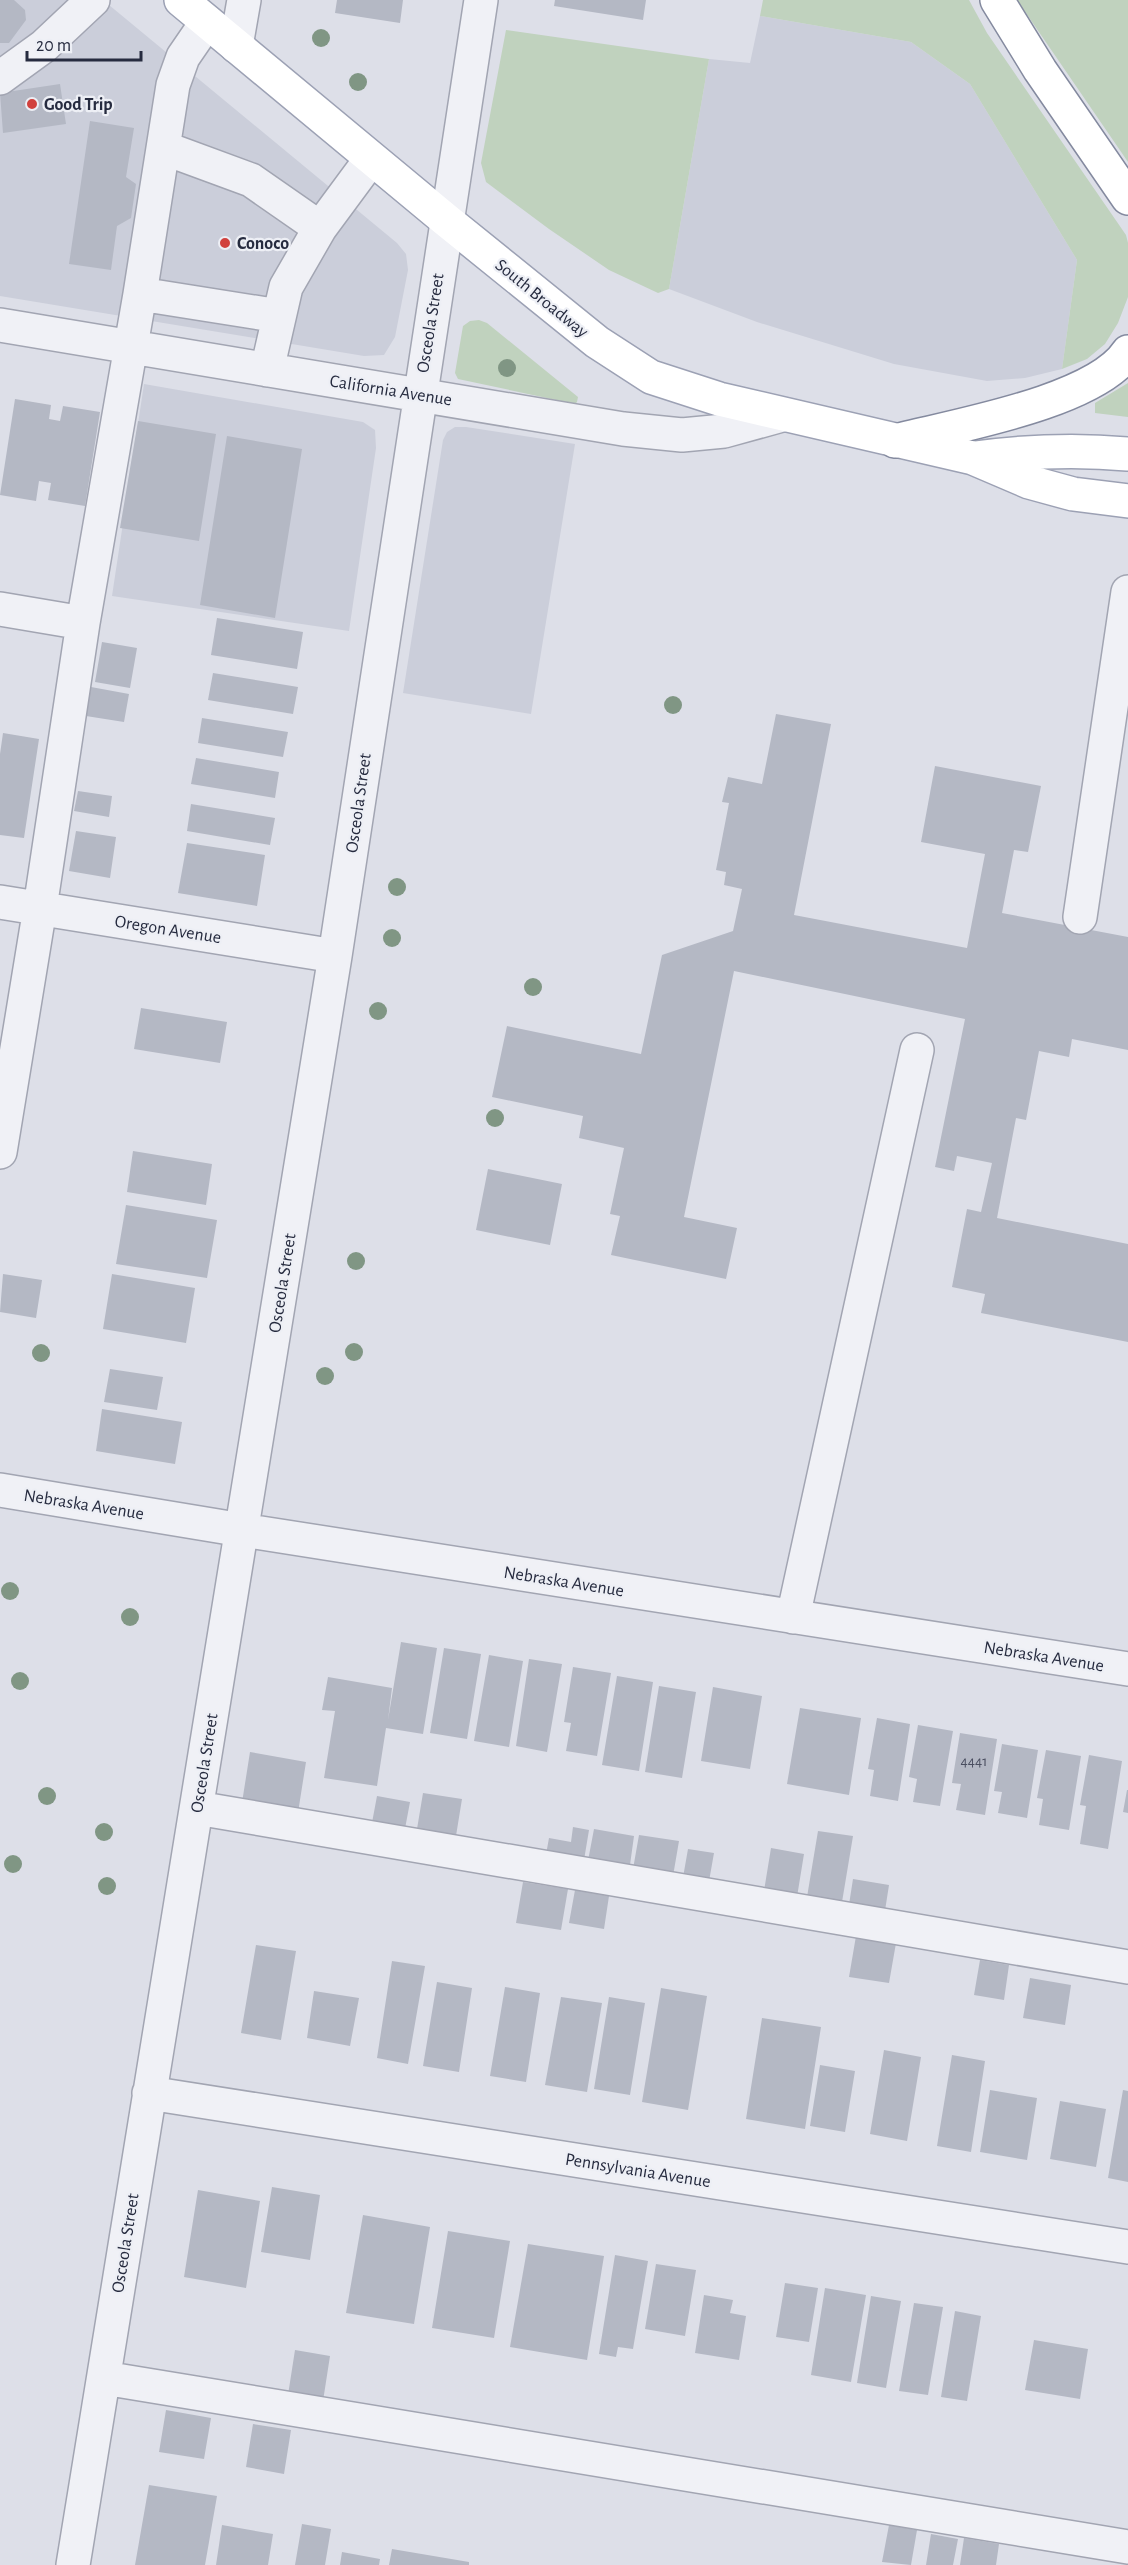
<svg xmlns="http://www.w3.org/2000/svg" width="1128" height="2565" font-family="'Alegreya Sans',sans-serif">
	<rect width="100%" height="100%" fill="#dddfe8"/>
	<path fill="#cbceda" d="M0 0H103L397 243 406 254 408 270 395 337 384 355 364 356 0 296Z
		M760 16 911 42 970 84 1077 260 1062 369 1025 378 987 381 894 364 757 322 669 289 709 59 750 63Z
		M144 384 363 422 375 430 376 448 349 631 112 596Z
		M455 427H466L575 444 531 714 403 693 443 440 447 432Z"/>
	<path fill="#c0d2be" d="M763 0H969L987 33 1126 235 1128 243V297L1118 323 1105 344 1087 359 1062 369 1077 260 970 84 911 42 760 16Z
		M1017 0H1128V162Z
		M506 30 709 59 669 289 658 293 609 270 549 229 486 182 481 163Z
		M479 320 487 323 578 397 577 402 575 404 458 379 455 373 463 326 470 321Z
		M1128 383V417L1095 413V403Z"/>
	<path fill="#b4b8c4" d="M0 0H14L25 10 26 20 9 43H0Z
		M337 0H403L400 23 335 13Z
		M555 0H646L643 20 554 6Z
		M60 84 66 124 3 133 0 93Z
		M90 121 134 128 126 177 136 184 131 218 117 226 111 270 69 264Z
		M15 399 51 405 49 419 60 421 63 406 100 412 85 506 48 500 51 483 39 481 36 501 0 495Z
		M138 421 216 434 199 541 120 528Z
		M227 436 302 449 275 618 200 605Z
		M217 618 303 632 297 669 211 655Z
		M102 642 137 648 130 688 95 682Z
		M213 673 298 687 293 714 208 700Z
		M91 687 129 694 124 722 86 716Z
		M776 714 831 724 794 915 967 948 985 854 921 842 935 766 1041 786 1028 852 1014 850 1002 913 1128 937V1050L1072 1039 1069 1057 1039 1051 1026 1120 1016 1118 997 1218 1128 1244V1342L981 1313 985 1294 952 1287 967 1209 981 1212 992 1163 957 1156 954 1171 935 1167 965 1019 734 971 684 1217 737 1228 726 1279 611 1255 620 1216 610 1214 624 1148 579 1138 583 1116 492 1097 507 1026 641 1054 662 955 733 931 742 889 724 885 726 872 716 870 729 803 722 802 728 777 762 784Z
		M202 718 288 732 283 757 198 743Z
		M3 733 39 739 24 838 0 835V754Z
		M196 758 279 772 275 798 191 784Z
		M78 791 112 796 109 817 74 811Z
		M191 804 275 818 270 845 187 831Z
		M76 831 116 837 110 878 69 871Z
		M187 843 265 855 257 906 178 893Z
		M141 1008 227 1022 220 1063 134 1049Z
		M133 1151 212 1164 206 1205 127 1192Z
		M488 1169 562 1184 550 1245 476 1230Z
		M126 1205 217 1220 207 1278 116 1264Z
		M3 1274 42 1280 36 1318 0 1312Z
		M112 1274 195 1288 186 1343 103 1329Z
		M110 1369 163 1377 157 1410 104 1402Z
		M102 1409 182 1422 175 1464 96 1451Z
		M401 1642 437 1648 423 1734 386 1728 377 1786 324 1778 335 1711 322 1710 328 1677 392 1688 388 1720Z
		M444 1648 481 1654 467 1739 430 1733Z
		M489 1655 523 1661 509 1747 474 1741Z
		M529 1659 562 1664 547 1752 516 1746Z
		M573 1667 611 1673 597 1756 566 1751 571 1723 564 1722Z
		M617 1676 653 1682 639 1771 602 1765Z
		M659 1686 696 1692 682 1778 645 1772Z
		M713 1687 762 1696 750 1769 701 1761Z
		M800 1708 861 1718 849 1795 787 1784Z
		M877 1718 910 1724 898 1801 870 1796 874 1770 868 1769Z
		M918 1725 953 1731 940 1806 913 1802 917 1779 909 1777Z
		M960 1733 997 1739 985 1815 956 1810 961 1784 952 1783Z
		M1002 1744 1038 1750 1027 1818 998 1813 1002 1792 994 1791Z
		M1046 1750 1081 1756 1069 1830 1039 1825 1043 1799 1037 1798Z
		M250 1752 306 1762 297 1819 241 1809Z
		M1089 1755 1122 1761 1108 1849 1080 1844 1086 1806 1080 1805Z
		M1127 1790H1128V1813L1123 1812Z
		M423 1793 462 1799 455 1842 416 1835Z
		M377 1796 410 1802 404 1834 371 1828Z
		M573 1827 589 1830 583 1866 545 1860 549 1838 571 1842Z
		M594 1829 634 1836 629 1872 587 1866Z
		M818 1831 853 1836 841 1908 806 1903Z
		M639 1835 679 1841 673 1876 633 1869Z
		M771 1848 804 1854 796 1903 763 1897Z
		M688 1849 714 1853 708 1887 682 1883Z
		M853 1879 889 1885 884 1917 848 1911Z
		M523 1882 568 1889 561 1930 516 1923Z
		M575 1890 609 1896 604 1929 569 1923Z
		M856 1936 896 1943 889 1983 849 1977Z
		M256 1945 296 1951 281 2040 241 2033Z
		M980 1960 1009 1965 1004 2000 974 1995Z
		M392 1961 425 1966 408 2064 377 2058Z
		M1030 1978 1071 1985 1065 2025 1023 2018Z
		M437 1982 472 1988 459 2072 423 2066Z
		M505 1987 540 1993 526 2082 490 2076Z
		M661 1988 707 1996 688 2110 642 2102Z
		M314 1991 359 1998 350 2046 307 2038Z
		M561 1997 602 2003 587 2092 545 2085Z
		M609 1997 645 2003 630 2095 594 2089Z
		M762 2018 821 2027 805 2129 746 2119Z
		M884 2050 921 2057 907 2141 870 2134Z
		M952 2055 985 2061 971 2152 937 2146Z
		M820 2065 855 2071 845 2132 810 2126Z
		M990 2090 1037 2098 1027 2160 980 2152Z
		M1123 2090 1128 2091V2182L1108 2178Z
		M1060 2101 1106 2109 1096 2167 1050 2159Z
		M272 2187 320 2195 310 2260 261 2252Z
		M198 2190 260 2201 246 2288 184 2277Z
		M363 2215 430 2227 414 2324 346 2313Z
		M448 2231 510 2241 494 2338 432 2328Z
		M528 2244 604 2256 587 2360 510 2347Z
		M615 2255 648 2261 633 2349 618 2347 616 2357 599 2354Z
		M656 2264 696 2270 685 2336 645 2329Z
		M785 2283 818 2288 809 2342 776 2337Z
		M825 2288 866 2295 851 2382 811 2375Z
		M704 2295 733 2300 730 2313 746 2316 739 2360 695 2353Z
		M871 2296 901 2301 886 2388 857 2383Z
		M914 2303 943 2307 928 2395 899 2391Z
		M955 2311 981 2316 967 2401 941 2397Z
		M1034 2340 1088 2349 1080 2399 1025 2390Z
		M295 2350 330 2356 323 2401 288 2395Z
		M166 2410 211 2418 204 2459 159 2452Z
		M253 2424 291 2430 284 2474 246 2467Z
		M149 2485 217 2496 205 2565H135Z
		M302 2524 331 2529 325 2565H295Z
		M222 2525 273 2534 268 2565H216Z
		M889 2525 917 2530 911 2565 882 2562Z
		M931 2534 958 2539 953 2565H926Z
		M964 2538 999 2544 996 2565H960Z
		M392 2549 469 2562V2565H389Z
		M342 2552 380 2559 379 2565H340Z"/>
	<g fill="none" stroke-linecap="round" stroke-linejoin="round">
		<defs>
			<path id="minor" d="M236 46 244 0
				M0 78 44 46 93 0
				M164 148 251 180 320 228
				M140 294 279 316
				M0 325 623 429 682 435 724 431 782 415
				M267 370 286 287 320 228 371 159
				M0 609 83 623
				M0 902 335 956
				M1080 917 1128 592
				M0 1152 40 908 83 623 140 294 173 85 183 57 207 22
				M0 1490 242 1530 1128 1669
				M793 1617 917 1050
				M197 1808 1128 1967
				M149 2093 1128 2247
				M104 2378 1128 2547
				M73 2565 335 956 481 0"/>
			<path id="major" d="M181 0 446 220 597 342 651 377 719 399 973 458 1029 482 1073 494 1128 501
				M975 458C1028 451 1075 449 1128 454"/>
			<path id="highway" d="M997 0 1040 70 1128 198
				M895 441C954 426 1095 402 1128 352"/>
		</defs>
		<use href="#minor" stroke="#a2a5b2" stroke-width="36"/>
		<use href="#major" stroke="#9ca1b4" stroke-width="36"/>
		<use href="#highway" stroke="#848a9f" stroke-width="36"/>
		<use href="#minor" stroke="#f0f1f6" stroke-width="33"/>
		<use href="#major" stroke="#fff" stroke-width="33"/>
		<use href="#highway" stroke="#fff" stroke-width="33"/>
	</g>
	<g fill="#809684">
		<circle cx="321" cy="38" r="9"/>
		<circle cx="358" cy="82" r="9"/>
		<circle cx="507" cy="368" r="9"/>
		<circle cx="673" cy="705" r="9"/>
		<circle cx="397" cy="887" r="9"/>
		<circle cx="392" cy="938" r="9"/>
		<circle cx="533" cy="987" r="9"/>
		<circle cx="378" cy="1011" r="9"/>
		<circle cx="495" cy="1118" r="9"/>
		<circle cx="356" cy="1261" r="9"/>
		<circle cx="354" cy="1352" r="9"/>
		<circle cx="41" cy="1353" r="9"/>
		<circle cx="325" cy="1376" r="9"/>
		<circle cx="10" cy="1591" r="9"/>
		<circle cx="130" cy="1617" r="9"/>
		<circle cx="20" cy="1681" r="9"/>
		<circle cx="47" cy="1796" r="9"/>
		<circle cx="104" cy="1832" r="9"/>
		<circle cx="13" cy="1864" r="9"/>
		<circle cx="107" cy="1886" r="9"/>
	</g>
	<g fill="#d1413d" stroke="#edeff5" stroke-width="2">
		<circle cx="32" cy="104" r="6"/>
		<circle cx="225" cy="243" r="6"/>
	</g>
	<g text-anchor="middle" stroke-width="4.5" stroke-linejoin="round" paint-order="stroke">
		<g font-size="15" fill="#4a4e60">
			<text x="974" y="1766">4441</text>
		</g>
		<g font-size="18" font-weight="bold" fill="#262b3f" stroke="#edeff5" text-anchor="start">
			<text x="44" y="110">Good Trip</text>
			<text x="237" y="249">Conoco</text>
		</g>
		<g font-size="18" fill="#262b3f" stroke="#edeff5">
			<text transform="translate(542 298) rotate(39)" y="6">South Broadway</text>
			<text transform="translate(430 323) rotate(-81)" y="6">Osceola Street</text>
			<text transform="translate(391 390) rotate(9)" y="6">California Avenue</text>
			<text transform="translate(358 803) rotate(-82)" y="6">Osceola Street</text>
			<text transform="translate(168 929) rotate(9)" y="6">Oregon Avenue</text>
			<text transform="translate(282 1283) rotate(-81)" y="6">Osceola Street</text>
			<text transform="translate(84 1504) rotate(9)" y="6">Nebraska Avenue</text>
			<text transform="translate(564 1581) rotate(9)" y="6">Nebraska Avenue</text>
			<text transform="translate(1044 1656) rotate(9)" y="6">Nebraska Avenue</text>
			<text transform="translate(204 1763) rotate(-81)" y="6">Osceola Street</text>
			<text transform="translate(638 2170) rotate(9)" y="6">Pennsylvania Avenue</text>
			<text transform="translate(125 2243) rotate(-81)" y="6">Osceola Street</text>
		</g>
	</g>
	<path d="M27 51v9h114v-9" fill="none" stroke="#262b3f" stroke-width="3"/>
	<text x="36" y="51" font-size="18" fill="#262b3f" stroke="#edeff5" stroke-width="4.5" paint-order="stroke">20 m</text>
</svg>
